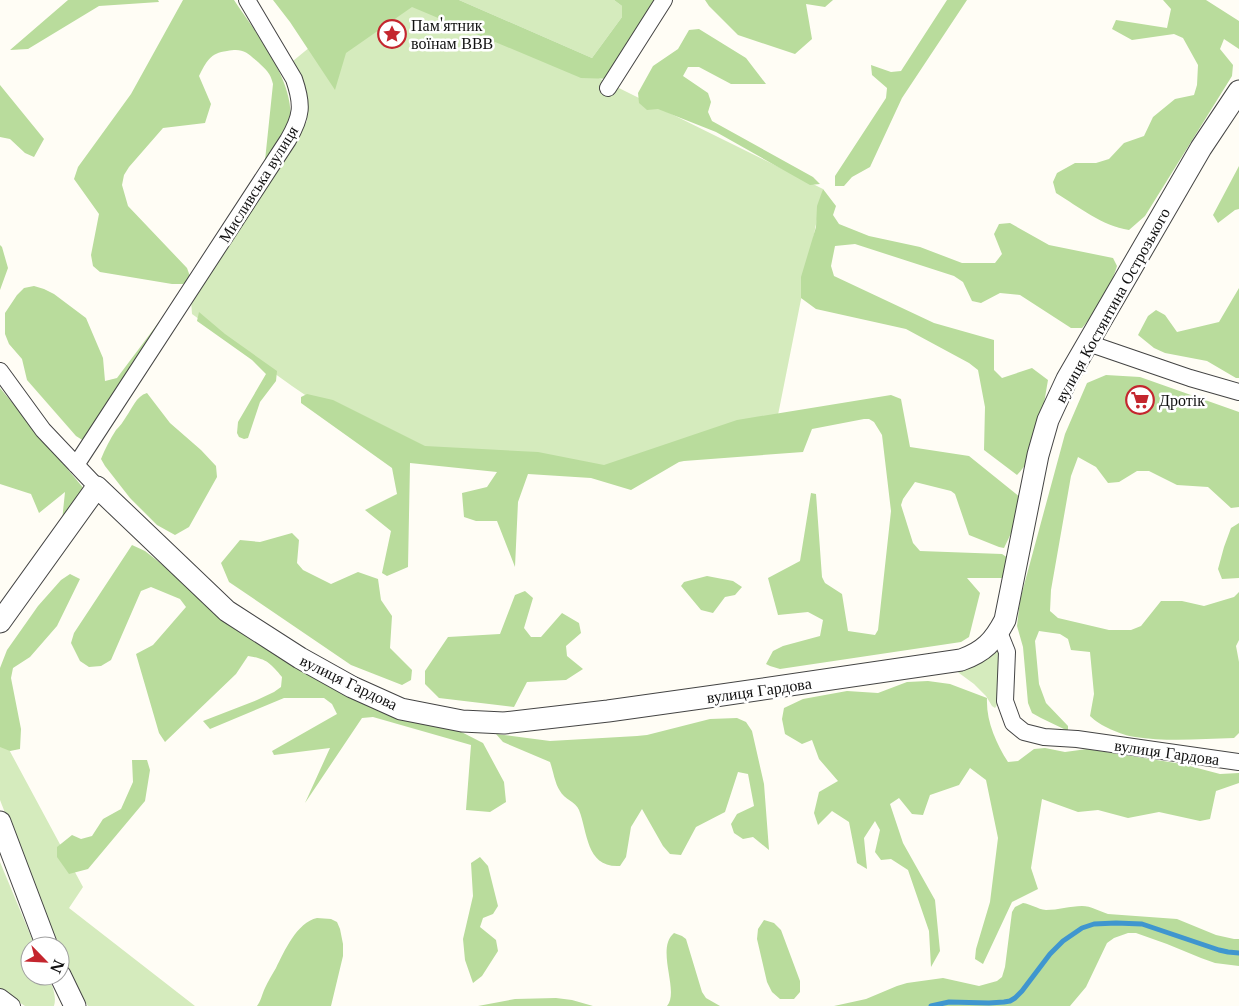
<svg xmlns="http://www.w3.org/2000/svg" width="1239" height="1006" font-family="'Libre Baskerville',serif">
	<rect width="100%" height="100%" fill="#fffdf5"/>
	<path fill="#d5ebbd" d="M367 0H441L823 189 777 420 607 471 397 458 292 386 192 314 191 300 307 121C308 100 305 78 293 61Z
		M459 0H614L622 6V17L592 58Z
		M999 650 1000 651 997 705 995 708 992 706 986 696 974 684 959 673 956 670 993 655Z
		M0 724 6 744 83 887 69 908 195 1006H88C77 988 60 968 60 946H57L0 800Z
		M0 862 35 946H30V976H48C52 985 57 996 54 1006H25L0 990Z"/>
	<path fill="#b9dc9c" d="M68 0H158L159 2 99 6 28 49 10 50Z
		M183 0H234C256 33 296 82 290 123 289 131 270 161 264 170L273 84C270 72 267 71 258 62 246 52 243 48 227 51 210 53 206 62 199 76L211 104 205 123 163 128 129 167 124 175 122 185 128 206 187 268 191 279 183 284H172L100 272 93 266 91 255 99 214 74 179 78 167 131 94Z
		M273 0H459L592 58 622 17V6L614 0H656L614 79 581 78 412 7 346 53 335 90 290 22Z
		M705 0H833L825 7 806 4 812 39 795 54 738 35 709 6Z
		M947 0H967L902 98 870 167 852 177 844 186H835V176L886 98 887 88 872 75 871 65 891 72 901 71Z
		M1163 0H1206L1239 21V49L1224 39 1220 49 1233 65 1232 76 1145 216 1129 230C1102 226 1079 207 1056 193L1053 182 1057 173 1075 163H1096L1109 159 1124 143 1144 136 1153 117 1175 99 1194 95 1197 85 1198 65 1183 38 1174 34 1132 40 1112 29 1116 20 1167 28 1171 9Z
		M699 29 746 58 766 84H731L699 67H688L683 76 708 93 711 102 708 112 712 121 813 177 820 184 810 185 716 132 658 109 647 110 639 103 638 93 653 66 678 49 689 30Z
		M0 85 44 139 34 157 25 153 10 139 0 137Z
		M1239 166V209L1235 210 1218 223 1213 215Z
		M823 189 836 206 833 215 839 224 869 236 920 247 962 263H995L1002 254 994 234 999 224 1010 223 1049 245 1113 258 1117 266C1112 284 1095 314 1082 328H1071L1020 295 1000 293 981 303 972 301 963 282 954 276 855 244 835 246 831 266 834 276 934 323 994 340V370L1002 378 1032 368 1048 380C1043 408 1038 456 1017 475L984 450 985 407 978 370 969 363 906 329 816 309 801 298V277L816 227 817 206Z
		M0 245 2 247 8 268 0 290Z
		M34 286 44 289 54 294 86 318 103 358 105 381 117 378 159 322 170 319 84 441 76 436 27 380 22 359 9 344 5 334V313L17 295 24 288Z
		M1239 288V378H1236L1207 361 1165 353 1154 348 1138 335 1148 316 1156 310 1165 315 1177 332 1219 322Z
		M199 312 225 334 277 371 276 381 260 402 248 438 244 439 239 437 237 433 238 422 266 374 252 360 197 321Z
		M1106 375 1140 377 1239 412V507L1231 508 1208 487 1177 485 1149 471H1137L1119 482 1108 483 1096 467 1078 457 1071 476 1051 590 1050 611 1058 618 1109 630H1131L1141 626 1161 601H1182L1204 606 1234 597 1239 592V640L1236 646 1239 662V733L1234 738C1202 739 1167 742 1135 737 1121 735 1100 726 1090 716L1094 694 1090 652 1071 650 1068 639 1060 634 1039 631 1035 641 1039 684 1046 703 1068 726V731L1041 718 1032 713 1028 703 1023 647 1017 626 1020 600 1065 434 1087 383Z
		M0 388 85 490 62 521 65 492 39 513 31 494 0 484Z
		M147 393 170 423 201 450 216 466 217 477 189 527 175 535 157 525 130 498 105 466 101 459C105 449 110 439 116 430 120 426 123 422 126 417 132 409 136 396 147 393Z
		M307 394 333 400 425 446 538 452 604 465 737 420 891 395 901 399 910 447 969 456 1026 502 1004 548 999 547 969 535 955 494 951 491 915 482 903 499 901 505 913 543 920 551 1002 554 1011 560 1004 578H967L980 593 969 637 961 642 780 669 770 666 766 664 773 651 783 646 820 636 823 620 808 612 778 615 768 578 800 561 811 493 816 494 822 577 825 583 842 594 848 631 875 635 878 630 891 511 882 435 874 422 869 419H864L812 429 803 452 684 461 679 462 631 490 591 478 528 474 518 502 515 567 497 521H476L464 517 462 493 487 487 497 472 410 463 408 567 387 576 382 573 391 531 365 510 397 494 392 468 301 403V397Z
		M1239 523V578L1222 579 1218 569 1224 547 1231 528Z
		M292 533 299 540 297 563 303 570 331 584 358 572 378 579 381 600 392 616 390 648 412 670 411 680 402 685 351 665 229 582 221 563 240 540 260 542Z
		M132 545 145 551 216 607 483 743 504 782 506 802 490 812 466 810 471 745 373 717 362 718 305 803 330 748 274 755 272 751 337 714 332 704 324 698H284L210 729 203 721 257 700 274 692 281 687 282 677C270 663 267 659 248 656L236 674 165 742 159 733 136 654 153 645 186 607 180 599 151 587 141 591 111 660 101 666 89 667 80 661 71 643 74 633Z
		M70 574 80 579 57 626 30 657 13 668 11 678 21 729 20 749 10 751 0 747V668L7 650 38 606 61 580Z
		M707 576 733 581 742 587 735 595 725 597 713 613 701 610 681 586 684 582Z
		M525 591 533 598 524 628 531 637H541L562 613 579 623 581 633 566 646 567 656 583 669 566 680 527 682 514 707 439 698 425 684V671L448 637 500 634 515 595Z
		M928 681 950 684 987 698C986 721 996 743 1008 762L1018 761 1034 749 1045 748 1065 752 1087 749 1182 764 1220 774 1239 773V783L1216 791 1210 819 1200 821 1159 812 1128 818 1098 810 1078 812 1042 799 1031 868 1038 889 1012 902 983 964 975 959 976 949 990 902 998 838 986 780 970 768 959 785 930 795 923 815 912 814 899 798 890 804 903 843 935 900 940 951 931 967 929 931 908 870 891 859 881 860 875 852 880 830 875 821 864 838 867 869 857 863 849 822 832 811 818 825 814 813 819 792 838 781 819 759 812 740 802 744 785 734 782 719 784 708 803 699 847 691 878 693 907 682Z
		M737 718 746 722 752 731 764 784 769 850 753 837 743 839 734 833 731 824 737 814 754 806 748 774 738 772 725 812 696 827 681 855 670 854 663 846 642 809 631 827 626 857 620 866C586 868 588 833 579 810 576 802 564 799 560 791 555 784 553 770 550 762L503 742 496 734 550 741 637 736 647 735 710 719Z
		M132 760H147L150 770 145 801 88 869 69 874 57 857V847L72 835 81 839 92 836 103 819 121 809 133 782Z
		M480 857 488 866 498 906 493 914 483 918 480 927 496 940 498 951 482 976 473 983 465 960 463 939 473 896 471 863Z
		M1023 903C1031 904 1037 909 1046 910 1058 910 1070 906 1082 906 1091 906 1099 911 1108 914L1177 919 1216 935 1234 939H1239V966L1215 963 1201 958 1167 944 1136 933H1128L1114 938 1107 943 1086 987 1070 1006H834L866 999 897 986 907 983 943 978 979 986 997 981 1002 977 1005 967 1012 912 1015 907Z
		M317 918 331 919 337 922 340 929 343 944V956L331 1006H257C261 1001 262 994 265 988 268 981 272 975 276 968 284 952 297 922 317 918Z
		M764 920 774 923 781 930 800 981V992L794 999H780L772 992 767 982 757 939 758 929Z
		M674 933 682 936 686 939 702 992 706 998 720 1006H667C680 991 655 949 674 933Z
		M556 998 572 1000 593 1006H478L515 999Z"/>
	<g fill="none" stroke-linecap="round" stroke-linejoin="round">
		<path stroke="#3f96cf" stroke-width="5" d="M931 1006 949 1002 989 1003 1004 1002 1010 1001 1015 998 1022 991 1050 954 1063 941 1082 928 1094 924 1116 923 1142 924 1219 950 1228 952 1239 953"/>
		<defs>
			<path id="minor" d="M608 88 664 0
				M1088 343 1190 378 1239 392
				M0 371 43 430 97 487
				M76 465 288 140C302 116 303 105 294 79L247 0
				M999 632 1007 652 1005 701 1013 723 1024 732 1044 737 1077 739 1239 762
				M0 997 12 1006"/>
			<path id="tertiary" d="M0 622 97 487 227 611 300 658 352 687 401 709 462 721 504 723 608 711 715 696 961 660C984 652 994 641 1005 620L1038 455 1048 420 1067 379 1201 148 1239 91
				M0 822 47 946
				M60 975 75 1006"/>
		</defs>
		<use href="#minor" stroke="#444" stroke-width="18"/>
		<use href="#tertiary" stroke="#444" stroke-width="23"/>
		<use href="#minor" stroke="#fff" stroke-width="16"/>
		<use href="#tertiary" stroke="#fff" stroke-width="21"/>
	</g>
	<defs>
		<symbol id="sight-ring" viewBox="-11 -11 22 22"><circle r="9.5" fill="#fff" stroke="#c4262e" stroke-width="1.5"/><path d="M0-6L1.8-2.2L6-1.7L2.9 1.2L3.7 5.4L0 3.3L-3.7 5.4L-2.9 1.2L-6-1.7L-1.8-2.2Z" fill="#c4262e"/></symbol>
		<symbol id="supermarket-ring" viewBox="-11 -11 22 22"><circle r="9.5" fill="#fff" stroke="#c4262e" stroke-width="1.5"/><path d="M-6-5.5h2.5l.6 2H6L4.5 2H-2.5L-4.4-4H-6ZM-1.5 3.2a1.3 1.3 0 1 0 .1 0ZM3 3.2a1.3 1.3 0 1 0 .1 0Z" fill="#c4262e"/></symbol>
	</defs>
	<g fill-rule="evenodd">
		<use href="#sight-ring" x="376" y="18" width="32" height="32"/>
		<use href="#supermarket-ring" x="1124" y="384" width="32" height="32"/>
	</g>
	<g text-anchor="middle" stroke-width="5" stroke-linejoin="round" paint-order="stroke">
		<g font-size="16" fill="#111" stroke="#fff" text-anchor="start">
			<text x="411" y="31">Пам'ятник<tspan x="411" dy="18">воїнам ВВВ</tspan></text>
			<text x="1159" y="406">Дротік</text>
		</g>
		<g font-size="16" fill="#111" stroke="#fff">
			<text transform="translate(258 184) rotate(-58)" y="6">Мисливська вулиця</text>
			<text transform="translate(1112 305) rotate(-61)" y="6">вулиця Костянтина Острозького</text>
			<text transform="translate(349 682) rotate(26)" y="6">вулиця Гардова</text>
			<text transform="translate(759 690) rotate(-8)" y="6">вулиця Гардова</text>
			<text transform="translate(1167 752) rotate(8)" y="6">вулиця Гардова</text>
		</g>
	</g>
	<g transform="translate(45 961) rotate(114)"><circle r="24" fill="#ffffff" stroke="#a0a0a0"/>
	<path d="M0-4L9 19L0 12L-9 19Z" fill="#c4262e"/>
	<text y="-8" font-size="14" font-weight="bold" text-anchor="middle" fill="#111111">N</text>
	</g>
</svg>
